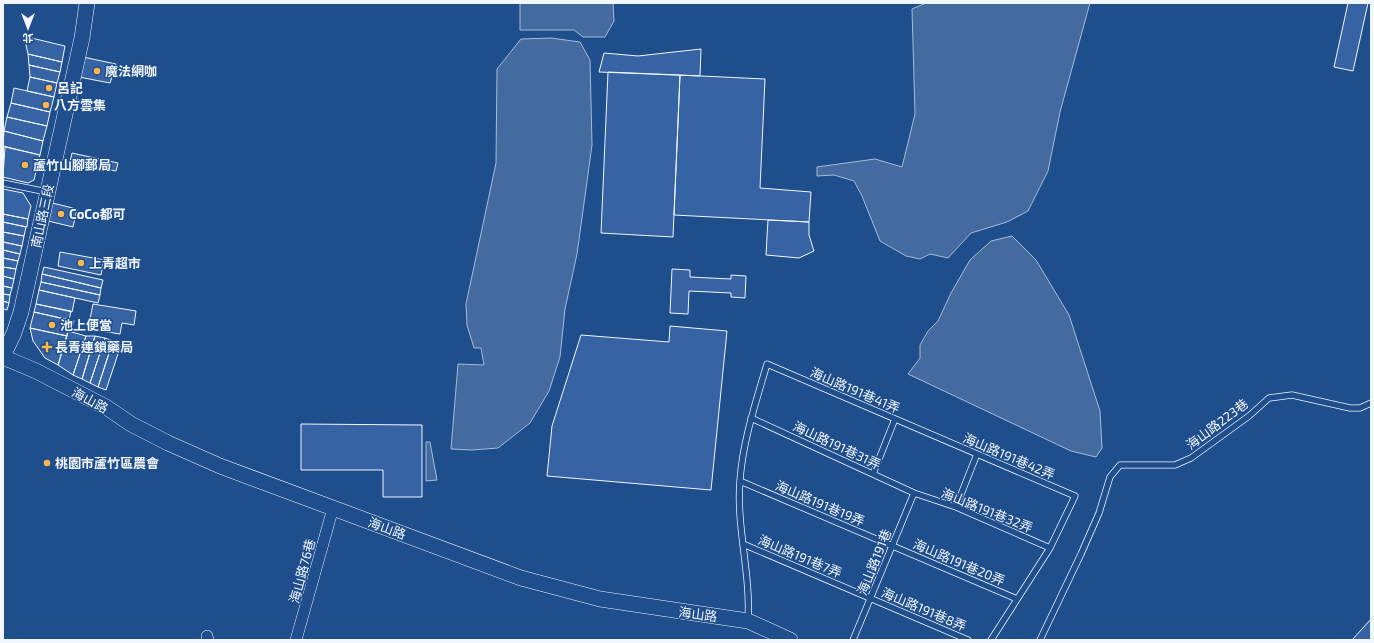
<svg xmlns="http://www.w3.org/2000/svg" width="1374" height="643" font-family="'Exo 2','Noto Sans TC',sans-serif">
	<rect width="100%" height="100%" fill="#1f4e8c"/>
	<path fill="#446ba0" stroke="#a8bbd7" d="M520 3H613L614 21 605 37H583L574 30H520Z
		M926 3H1090L1060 112 1048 171 1028 211 1007 222 971 233 948 258 930 254 920 259 906 256 880 241 862 196 854 181 834 175 817 176V167L875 159 902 167 915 114 912 9Z
		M551 38 580 42 590 60 592 145 577 254 565 309 560 357 549 391 530 423 498 448 472 450 451 449 458 364 484 365 481 348H474L467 325 466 304 496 163 497 69 521 39Z
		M1012 236 1036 260 1069 315 1100 411 1102 448 1096 457 1071 451 908 374 920 358V345L928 331 938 321 951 293 970 260 991 241Z
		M426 442H430L437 480 426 481Z"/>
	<path fill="#3563a3" stroke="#f2f6ff" d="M1348 3H1368L1353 71 1334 67Z
		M27 37 65 46 62 62 28 54 26 45Z
		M701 49 700 76 599 72 604 53 638 56Z
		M28 54 62 62 60 72 29 65Z
		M83 57 116 64 110 83 79 77Z
		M29 65 60 72 57 83 30 77Z
		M608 72 680 75 673 237 601 233Z
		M680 75 765 79 760 188 811 192 809 222 674 215Z
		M30 77 57 83 54 97 27 91Z
		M14 88 54 97 50 112 11 103Z
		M11 103 50 112 47 126 7 117Z
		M7 117 47 126 43 141 4 131Z
		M4 131 43 141 40 155 3 146Z
		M5 147 40 155 34 180 28 183 3 177Z
		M72 153 118 163 116 171 70 162Z
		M3 189 23 193 31 206 28 219 3 214Z
		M48 202 77 209 73 227 44 220Z
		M3 214 28 219 27 227 3 222Z
		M768 220 809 222V235L814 251 799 258 766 255Z
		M3 222 26 227 24 236 3 232Z
		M3 232 24 236 22 246 3 242Z
		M3 242 22 246 20 254 3 250Z
		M3 250 20 254 18 261 3 258Z
		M60 252 104 260 101 275 58 266Z
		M3 258 18 261 16 269 3 267Z
		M3 267 16 269 14 279 3 276Z
		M44 267 103 280 101 288 42 274Z
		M672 269 690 270V277L731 279V275L746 276 745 298 731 297V293L689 291 688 314 670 313Z
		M42 274 101 288 100 295 41 282Z
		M3 276 14 279 12 288 3 286Z
		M41 282 100 295 98 303 39 290Z
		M3 286 12 288 10 295 3 294Z
		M39 290 75 298 72 312 36 304Z
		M3 294 10 295 9 303 3 301Z
		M3 301 9 303 7 310 3 309Z
		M36 304 71 311 69 320 34 312Z
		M93 304 136 311 134 325 122 323 120 334 88 329Z
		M34 312 74 321 71 332 68 331 67 336 30 328Z
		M670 326 727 331 711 490 547 476 552 426 581 335 669 342Z
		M30 328 67 336 58 365 45 358 33 341Z
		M68 331 86 336 73 375 58 365Z
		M86 336H95L82 379 73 375Z
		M95 336 105 338 90 383 82 379Z
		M105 338 113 341 98 387 90 383Z
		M113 341 121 345 106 390 98 387Z
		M301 424 422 425V497H383V470H301Z
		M1371 619V640H1352Z"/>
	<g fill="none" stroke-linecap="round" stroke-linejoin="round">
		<defs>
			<path id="lane" d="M3 183 47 192
				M751 418 914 493 956 507 1050 548
				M873 474 895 419
				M740 481 1017 599
				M956 507 977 454
				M743 544 968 640
				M748 620C751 574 736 527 740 480 743 440 756 402 767 364L1075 496 1050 548 991 640
				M853 640 914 493
				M1040 640 1081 554 1099 513 1110 477 1120 465H1175L1191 458 1249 416 1269 398 1292 395 1350 408H1360L1371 403"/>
			<path id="street" d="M207 636 208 640
				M296 640 333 508"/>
			<path id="secondary" d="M3 356 14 333 21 312 82 38 87 3
				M3 357 36 371 106 407 131 424 168 443 220 466 521 578 600 599 748 621 790 640"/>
		</defs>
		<use href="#lane" stroke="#f2f6ff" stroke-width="7"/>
		<use href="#street" stroke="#f2f6ff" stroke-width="12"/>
		<use href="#secondary" stroke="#f2f6ff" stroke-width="16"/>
		<use href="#lane" stroke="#1f4e8c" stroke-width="5.5"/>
		<use href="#street" stroke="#1f4e8c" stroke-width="11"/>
		<use href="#secondary" stroke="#1f4e8c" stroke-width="15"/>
	</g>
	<g fill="#ffb74d" stroke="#1f4e8c" stroke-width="1.5">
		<circle cx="97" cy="71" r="4"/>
		<circle cx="49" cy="88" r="4"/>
		<circle cx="46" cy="105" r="4"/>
		<circle cx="25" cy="165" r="4"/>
		<circle cx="61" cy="214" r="4"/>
		<circle cx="81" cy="263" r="4"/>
		<circle cx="52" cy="325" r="4"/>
		<path d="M45 341h4v4h4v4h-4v4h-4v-4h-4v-4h4z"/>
		<circle cx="47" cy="463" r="4"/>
	</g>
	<g text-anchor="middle" stroke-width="3" stroke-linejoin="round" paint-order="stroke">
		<g font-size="13" font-weight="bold" fill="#f2f6ff" stroke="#1f4e8c" text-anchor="start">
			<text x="105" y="76">魔法網咖</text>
			<text x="57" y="93">呂記</text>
			<text x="54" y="110">八方雲集</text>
			<text x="33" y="170">蘆竹山腳郵局</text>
			<text x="69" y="219">CoCo都可</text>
			<text x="89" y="268">上青超市</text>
			<text x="60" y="330">池上便當</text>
			<text x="55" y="352">長青連鎖藥局</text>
			<text x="55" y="468">桃園市蘆竹區農會</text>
		</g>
		<g font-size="13" fill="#f2f6ff" stroke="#1f4e8c">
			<text transform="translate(42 216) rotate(-78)" y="5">南山路三段</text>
			<text transform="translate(855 390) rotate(23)" y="5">海山路191巷41弄</text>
			<text transform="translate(90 400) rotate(28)" y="5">海山路</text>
			<text transform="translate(1217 424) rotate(-37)" y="5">海山路223巷</text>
			<text transform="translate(837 445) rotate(25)" y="5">海山路191巷31弄</text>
			<text transform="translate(1009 456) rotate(23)" y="5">海山路191巷42弄</text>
			<text transform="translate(820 503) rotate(23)" y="5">海山路191巷19弄</text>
			<text transform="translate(987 510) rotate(22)" y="5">海山路191巷32弄</text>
			<text transform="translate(387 528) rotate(20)" y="5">海山路</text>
			<text transform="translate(800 556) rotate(23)" y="5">海山路191巷7弄</text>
			<text transform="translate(874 562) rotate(-68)" y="5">海山路191巷</text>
			<text transform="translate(959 562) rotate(23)" y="5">海山路191巷20弄</text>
			<text transform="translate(302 571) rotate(-75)" y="5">海山路76巷</text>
			<text transform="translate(924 609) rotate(23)" y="5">海山路191巷8弄</text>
			<text transform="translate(698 614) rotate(7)" y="5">海山路</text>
		</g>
	</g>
	<rect width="1374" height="643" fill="none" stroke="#f2f6ff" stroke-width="8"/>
	<g transform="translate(28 28) rotate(180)" stroke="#1f4e8c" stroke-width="3" paint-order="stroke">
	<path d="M0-3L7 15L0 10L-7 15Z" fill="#f2f6ff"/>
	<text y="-6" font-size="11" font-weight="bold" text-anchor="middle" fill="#f2f6ff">北</text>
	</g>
</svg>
